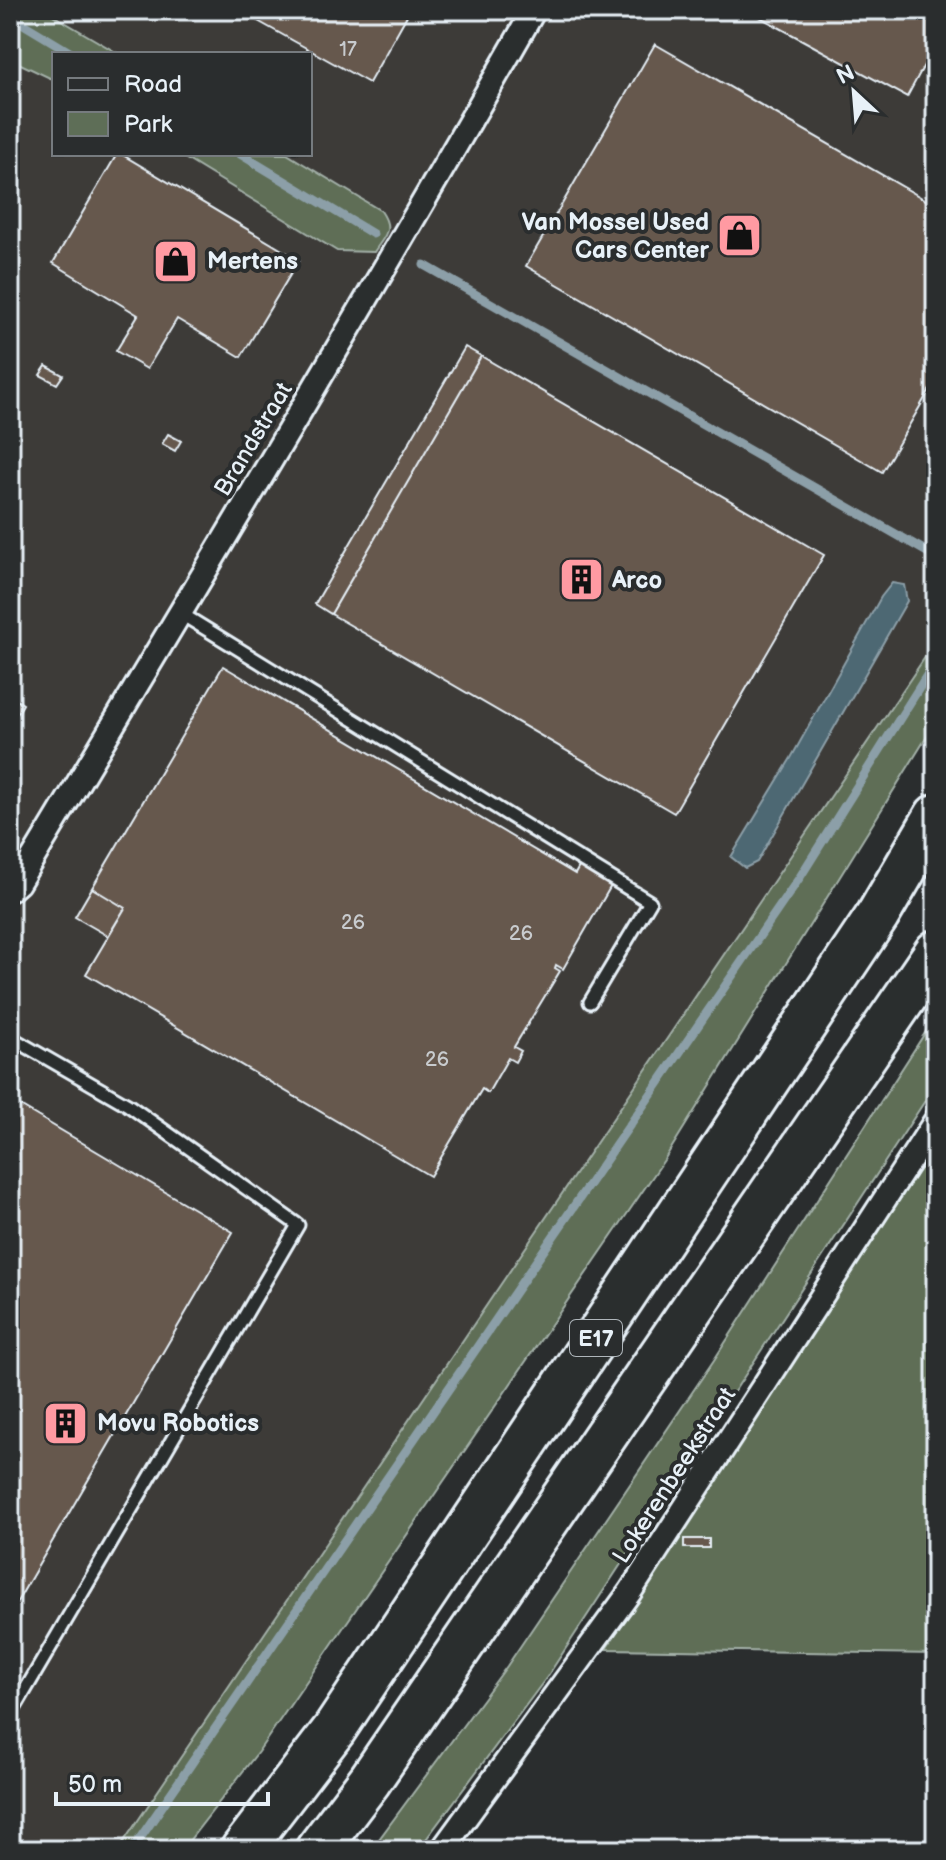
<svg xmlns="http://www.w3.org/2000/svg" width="946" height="1860" font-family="'Balsamiq Sans',sans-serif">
	<rect width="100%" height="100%" fill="#2a2d2e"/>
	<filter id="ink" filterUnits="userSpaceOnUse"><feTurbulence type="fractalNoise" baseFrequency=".0125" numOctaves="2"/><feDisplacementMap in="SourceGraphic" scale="16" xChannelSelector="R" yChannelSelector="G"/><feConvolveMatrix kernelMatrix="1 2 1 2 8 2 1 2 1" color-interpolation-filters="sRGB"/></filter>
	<g filter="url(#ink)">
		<path fill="#3c3a38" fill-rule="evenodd" d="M10 10H936V641L118 1850H10ZM54 54H310V154H54Z"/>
		<path fill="#5e6e57" stroke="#a3b0a8" stroke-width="2" d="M10 10H44L119 54H54V80L10 59Z
			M178 154H287L381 211C394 230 385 235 374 252L337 251Z
			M936 641V722L664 1160 258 1752 182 1850H118Z
			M936 1016V1084L547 1677 418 1850H371L507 1666 714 1360Z
			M936 1144V1654L606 1649Z"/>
		<path fill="#4e6873" stroke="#8c9fa8" stroke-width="2" d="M892 583 904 585 907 601 757 862 745 868 731 857 791 758 881 597Z"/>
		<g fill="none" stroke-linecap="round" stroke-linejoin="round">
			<path stroke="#8c9fa8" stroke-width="9" d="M10 16 73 54
				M240 154 373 234
				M424 265 936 557
				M132 1850 800 877 936 661"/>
		</g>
		<path fill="#66584e" stroke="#e8f1f8" stroke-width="2" d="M250 10H410L369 83 247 15Z
			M747 10H936V43L907 97Z
			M655 44 936 206V379L882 472 526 266Z
			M117 154H121L299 260 241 357 177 319 147 369 116 351 138 315 53 263Z
			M465 347 481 356 331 614 315 604Z
			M481 356 824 555 674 813 331 614Z
			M46 366 63 375 57 384 40 375Z
			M168 434 181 441 175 451 162 444Z
			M223 666 575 874 580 865 612 884 563 969 556 965 555 968 560 971 514 1047 521 1051 515 1062 508 1058 488 1093 482 1089 430 1176 86 974 125 908 92 888Z
			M10 696 23 704 10 726Z
			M92 888 125 908 108 936 75 917Z
			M10 1100 233 1232 10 1614Z
			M684 1539H709V1548H684Z"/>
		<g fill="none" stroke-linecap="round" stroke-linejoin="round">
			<defs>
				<path id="lane" d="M180 613 650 902 590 1002
					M10 1037 128 1105 298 1225 10 1716"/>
				<path id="street" d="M10 890 18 883C192 594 366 304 534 10
					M442 1850 630 1592 936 1120"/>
				<path id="highway" d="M242 1850 334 1730 878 915 936 816
					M317 1850 370 1780 936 952"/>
			</defs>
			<use href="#lane" stroke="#e8f1f8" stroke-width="17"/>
			<use href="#street" stroke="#e8f1f8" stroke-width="28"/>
			<use href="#highway" stroke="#e8f1f8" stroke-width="48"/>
			<use href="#lane" stroke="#2a2d2e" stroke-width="11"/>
			<use href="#street" stroke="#2a2d2e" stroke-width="22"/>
			<use href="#highway" stroke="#2a2d2e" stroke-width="42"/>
		</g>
	</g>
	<defs>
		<symbol id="shop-square" viewBox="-11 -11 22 22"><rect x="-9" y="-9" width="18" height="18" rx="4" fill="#ff9aa2" stroke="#2a2d2e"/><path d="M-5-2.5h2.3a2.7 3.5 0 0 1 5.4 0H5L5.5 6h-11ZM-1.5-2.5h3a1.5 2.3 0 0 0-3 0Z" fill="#111"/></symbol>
		<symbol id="building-square" viewBox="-11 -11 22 22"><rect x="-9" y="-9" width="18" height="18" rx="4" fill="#ff9aa2" stroke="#2a2d2e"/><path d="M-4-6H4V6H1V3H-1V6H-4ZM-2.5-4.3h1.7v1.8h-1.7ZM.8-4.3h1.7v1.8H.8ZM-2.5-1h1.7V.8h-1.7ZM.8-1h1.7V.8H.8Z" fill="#111"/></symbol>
	</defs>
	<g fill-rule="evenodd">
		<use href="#shop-square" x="714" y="210" width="51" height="51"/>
		<use href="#shop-square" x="150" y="236" width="51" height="51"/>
		<use href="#building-square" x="556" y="554" width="51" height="51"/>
		<use href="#building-square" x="40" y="1398" width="51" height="51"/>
	</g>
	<g text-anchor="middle" stroke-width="8" stroke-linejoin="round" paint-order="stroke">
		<g font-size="20" fill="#c8cbce">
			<text x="348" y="56">17</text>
			<text x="353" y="929">26</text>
			<text x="521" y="940">26</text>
			<text x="437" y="1066">26</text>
		</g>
		<rect fill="#2a2d2e" stroke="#afb6bb" stroke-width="2" x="570" y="1320" width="52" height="36" rx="6"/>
		<g font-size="22" font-weight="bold" fill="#e8f1f8">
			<text x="596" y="1346">E17</text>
		</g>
		<g font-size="24" font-weight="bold" fill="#e8f1f8" stroke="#2a2d2e" text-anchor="start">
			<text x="709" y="230" text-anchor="end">Van Mossel Used<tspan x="709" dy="28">Cars Center</tspan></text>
			<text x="207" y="269">Mertens</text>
			<text x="612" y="588">Arco</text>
			<text x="97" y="1431">Movu Robotics</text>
		</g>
		<g font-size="24" fill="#e8f1f8" stroke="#2a2d2e">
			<text transform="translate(253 439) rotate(-59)" y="8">Brandstraat</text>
			<text transform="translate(674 1475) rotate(-57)" y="8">Lokerenbeekstraat</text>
		</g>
	</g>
	<rect width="946" height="1860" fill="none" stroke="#2a2d2e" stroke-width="40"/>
	<rect x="20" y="20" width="906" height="1820" fill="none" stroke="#e8f1f8" stroke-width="3" filter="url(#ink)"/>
	<rect x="52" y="52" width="260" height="104" fill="#2a2d2e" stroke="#767b7f" stroke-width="2"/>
	<rect x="68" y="78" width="40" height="12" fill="#2a2d2e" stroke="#767b7f" stroke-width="2"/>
	<text x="124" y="92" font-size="24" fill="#e8f1f8">Road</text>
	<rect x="68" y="112" width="40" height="24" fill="#5e6e57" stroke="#767b7f" stroke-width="2"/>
	<text x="124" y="132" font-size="24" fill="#e8f1f8">Park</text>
	<g transform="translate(854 92) rotate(334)" stroke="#2a2d2e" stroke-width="6" paint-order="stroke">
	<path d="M0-6L14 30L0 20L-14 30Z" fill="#e8f1f8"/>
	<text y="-12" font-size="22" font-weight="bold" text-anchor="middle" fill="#e8f1f8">N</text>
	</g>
	<path d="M56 1792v12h212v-12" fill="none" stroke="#e8f1f8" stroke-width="4"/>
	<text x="68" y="1792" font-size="24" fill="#e8f1f8" stroke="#2a2d2e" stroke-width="6" paint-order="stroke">50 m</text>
</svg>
